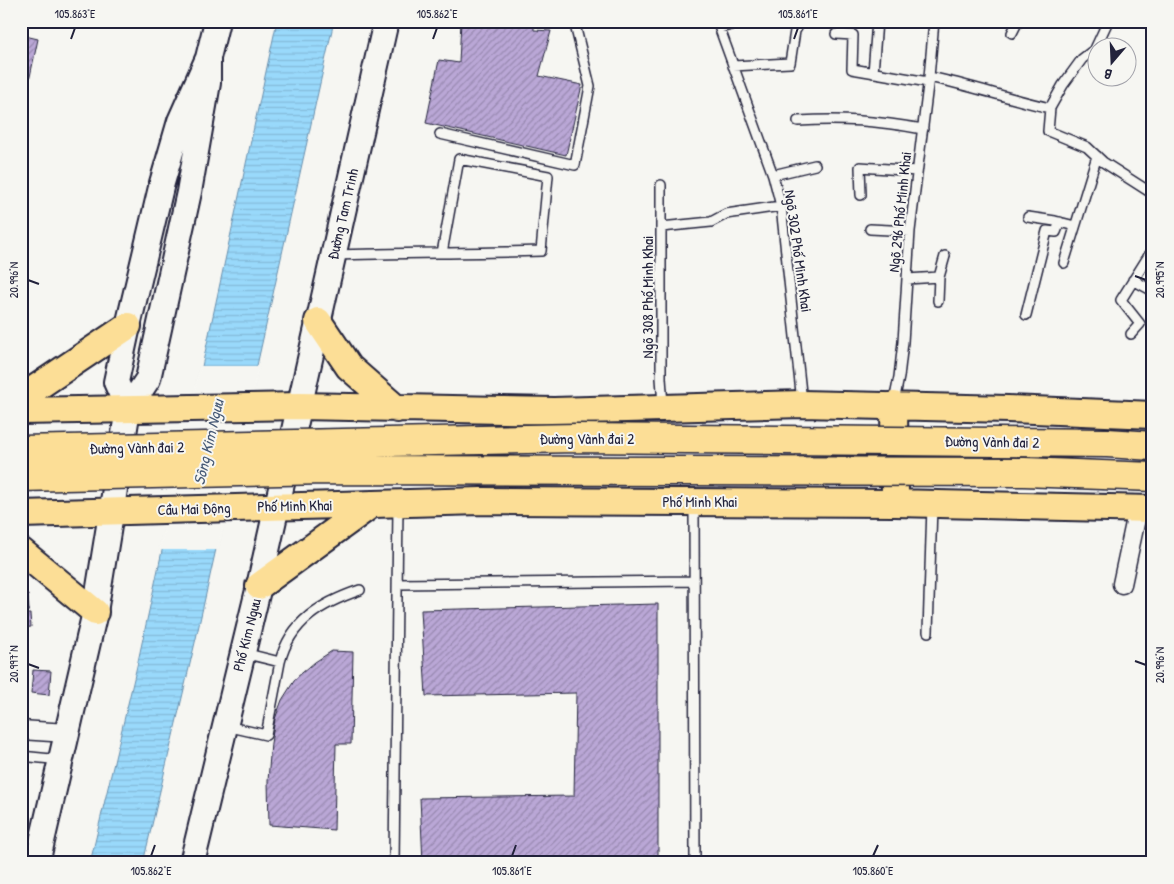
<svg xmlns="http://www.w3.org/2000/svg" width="1174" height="884" font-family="'Patrick Hand',sans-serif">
	<defs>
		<pattern id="water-rules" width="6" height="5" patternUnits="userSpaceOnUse" patternTransform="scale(1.25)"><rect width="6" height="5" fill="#99d9fb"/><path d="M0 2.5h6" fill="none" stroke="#84bad8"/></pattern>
		<pattern id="building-hatch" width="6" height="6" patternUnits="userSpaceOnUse" patternTransform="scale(1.25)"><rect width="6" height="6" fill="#baa7d6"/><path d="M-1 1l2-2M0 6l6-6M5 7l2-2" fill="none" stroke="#9788af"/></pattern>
	</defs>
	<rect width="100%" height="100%" fill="#f6f6f2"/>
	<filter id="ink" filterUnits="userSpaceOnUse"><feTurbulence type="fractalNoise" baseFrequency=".02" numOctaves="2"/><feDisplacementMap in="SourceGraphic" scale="10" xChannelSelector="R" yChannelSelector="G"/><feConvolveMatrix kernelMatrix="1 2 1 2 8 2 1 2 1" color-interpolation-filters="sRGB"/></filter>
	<g filter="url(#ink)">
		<path fill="url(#water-rules)" stroke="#6990ae" d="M277 21H334L197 634 143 863H90L137 666Z"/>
		<path fill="#f6f6f2" d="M200 366H259L218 550H159Z"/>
		<path fill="url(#building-hatch)" stroke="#22223b" d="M461 21H534V30L551 31 539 76 582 85 566 155 426 123 439 60 459 63Z
			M21 35 38 39 22 114H21Z
			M21 594H28L29 611H21Z
			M658 604V863H423L420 798 574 796 576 693 426 696 421 610Z
			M21 614H30L31 627 21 628Z
			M332 651 353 652 351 744H336L334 830 269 825 268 781 271 743 275 719 282 700 296 678 315 662Z
			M33 670 51 671 49 695 31 693Z"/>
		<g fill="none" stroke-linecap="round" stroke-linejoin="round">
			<defs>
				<path id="lane" d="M717 21 773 175 781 206 802 402
					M1108 21 1095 49 1082 59 1063 85 1050 108 1048 131 1087 147 1103 162 1153 194
					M720 28 746 21
					M1012 33 1018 21
					M836 34 853 35 852 69 928 82
					M733 66 790 63 795 31 797 28
					M873 73 877 21
					M929 77C970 85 1009 99 1050 108
					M798 121C843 118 878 121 923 129
					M440 134 575 165 590 86 574 21
					M773 175 815 165
					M661 185V378L663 405
					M861 195 860 167 917 171
					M1028 217 1055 221 1075 226
					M661 227 711 222 726 214 781 206
					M870 229 910 231
					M334 255C403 253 472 253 541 251L548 176 459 159 442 253
					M1064 263 1097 156
					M907 279 939 277
					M1133 280 1153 291
					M938 301 939 277 945 256
					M1026 315 1047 231 1056 232 1060 222
					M1131 334 1140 324 1121 300 1153 249
					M894 402 899 377 903 342 910 231 929 77 934 21
					M694 505 695 863
					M397 584 694 581
					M928 632 932 506
					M243 653 280 662C290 621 322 603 360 590
					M226 726 266 735 280 662
					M21 756 61 760
					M394 863 398 506"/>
				<path id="street" d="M1122 584 1138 509
					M21 730 67 733"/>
				<path id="secondary" d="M128 409 116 382 128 326 162 183 180 121 208 58 217 21
					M37 863 95 612 128 409 148 379 189 192 208 83V58
					M192 863 259 586 386 21"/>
				<path id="primary" d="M318 321 349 367 397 409
					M21 398 128 326
					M894 405 895 494
					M21 411 299 406 554 411 802 404 1008 409 1153 415
					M21 514 481 501 895 503 1153 509
					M21 551 95 612
					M259 586 372 504"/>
			</defs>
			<use href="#lane" stroke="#22223b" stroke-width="12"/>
			<use href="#street" stroke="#22223b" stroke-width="21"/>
			<use href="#secondary" stroke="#22223b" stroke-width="28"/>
			<use href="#primary" stroke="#22223b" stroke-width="30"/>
			<use href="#lane" stroke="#f6f6f2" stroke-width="9"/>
			<use href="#street" stroke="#f6f6f2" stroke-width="18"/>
			<use href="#secondary" stroke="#f6f6f2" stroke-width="24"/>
			<use href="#primary" stroke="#fcde96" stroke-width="26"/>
			<defs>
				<path id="highway-bridge" d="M21 450 576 438 1107 443 1153 446
					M21 477 325 470 1024 472 1153 477"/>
			</defs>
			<use href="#highway-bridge" stroke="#22223b" stroke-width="31" stroke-linecap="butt"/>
			<use href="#highway-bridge" stroke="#fcde96" stroke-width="28"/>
		</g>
	</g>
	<path fill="none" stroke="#22223b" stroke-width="2" d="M71 39 75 28M433 39 437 28M794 39 798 28M1135 276 1146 280M28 280 39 284M1135 661 1146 665M28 664 39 668M151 856 155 845M512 856 516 845M873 856 878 845"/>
	<g text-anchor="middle" stroke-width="4" stroke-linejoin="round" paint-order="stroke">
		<g font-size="15" fill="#22223b" stroke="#f6f6f2">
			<text transform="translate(900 212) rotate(-84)" y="5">Ngõ 296 Phố Minh Khai</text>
			<text transform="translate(343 214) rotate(-77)" y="5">Đường Tam Trinh</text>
			<text transform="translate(798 251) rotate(82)" y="5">Ngõ 302 Phố Minh Khai</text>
			<text transform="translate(648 297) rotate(-90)" y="5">Ngõ 308 Phố Minh Khai</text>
			<text x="587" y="444">Đường Vành đai 2</text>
			<text transform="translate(992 442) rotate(1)" y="5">Đường Vành đai 2</text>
			<text transform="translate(137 448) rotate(-1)" y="5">Đường Vành đai 2</text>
			<text x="700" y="507">Phố Minh Khai</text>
			<text transform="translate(295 506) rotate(-1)" y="5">Phố Minh Khai</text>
			<text transform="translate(194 509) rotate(-2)" y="5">Cầu Mai Động</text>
			<text transform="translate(247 635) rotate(-76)" y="5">Phố Kim Ngưu</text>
		</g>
		<g font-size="16" font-style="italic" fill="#465975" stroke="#f6f6f2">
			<text transform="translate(208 442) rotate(-77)" y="6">Sông Kim Ngưu</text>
		</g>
	</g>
	<rect width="1174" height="884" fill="none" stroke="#f6f6f2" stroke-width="55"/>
	<g transform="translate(1112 62) rotate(199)"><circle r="24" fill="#f6f6f2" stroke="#a1a1a9"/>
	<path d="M0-4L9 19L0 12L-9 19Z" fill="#22223b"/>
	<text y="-8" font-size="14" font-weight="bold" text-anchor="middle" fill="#22223b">B</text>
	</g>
	<rect x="28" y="28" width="1118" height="828" fill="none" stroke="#22223b" stroke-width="2"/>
	<g font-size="12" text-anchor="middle" fill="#22223b">
		<text x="75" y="18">105.863°E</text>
		<text x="437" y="18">105.862°E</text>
		<text x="798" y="18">105.861°E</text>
		<text transform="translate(14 280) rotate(-90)" y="4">20.996°N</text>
		<text transform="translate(1160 280) rotate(-90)" y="4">20.995°N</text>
		<text transform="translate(14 664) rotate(-90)" y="4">20.997°N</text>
		<text transform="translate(1160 665) rotate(-90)" y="4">20.996°N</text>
		<text x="151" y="875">105.862°E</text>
		<text x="512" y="875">105.861°E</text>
		<text x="873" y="875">105.860°E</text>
	</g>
</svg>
